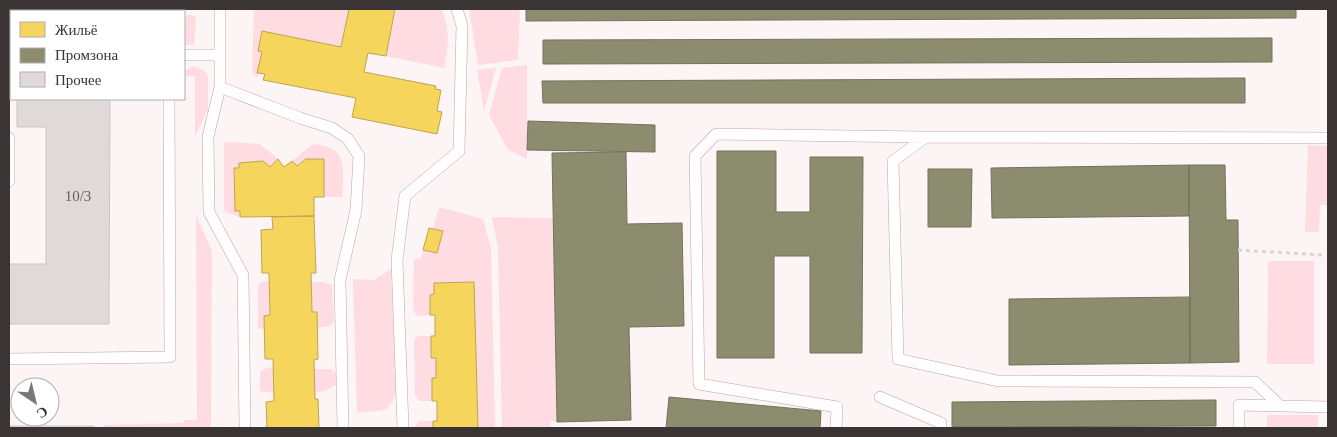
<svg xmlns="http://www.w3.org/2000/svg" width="1337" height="437" font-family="Georgia,serif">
	<rect width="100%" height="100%" fill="#fcf4f5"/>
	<path fill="#fedce2" d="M9 9H19V11H11V44H9Z
		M254 9H349L341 47 262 31 258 51 262 52 257 78 252 73Z
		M395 9H442C450 33 449 43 444 68L386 56Z
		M469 9H520L518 60 478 65Z
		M190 14 195 16 196 20 194 45H184V18Z
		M527 65V159L508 150 489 115 502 68Z
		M194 66 205 71 208 76V109L195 137V76H184V71Z
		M496 68 484 111 477 70Z
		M224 142 260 144 278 159 270 167 263 161 239 163V168H234L235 210 240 211V217L225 212 224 207Z
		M313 144C350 148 343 167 342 197H324V159H306L297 166 292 161Z
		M1308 145 1328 146V205H1320L1319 232H1305Z
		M439 207 483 219 491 249 495 428H478L474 282 434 283V294L430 295V315L417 316 413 309 414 259H421L423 250 437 253 443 231 433 228Z
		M196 215 212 251 211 428H104V425L184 423V420H197Z
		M492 217 553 218 557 422 551 421 550 428H502L498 248Z
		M1268 261H1314V364H1267Z
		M391 269 396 391 393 401 386 410 357 413 353 279 374 280Z
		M264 281H270V315L264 316V329L258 328V285Z
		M312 282H323L332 285 334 321 330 326 317 328V312H312Z
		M417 336H431V358H436V378L432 379V401H419L415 395 414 340Z
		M273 367 274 393 260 391V372L266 368Z
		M314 369H332L337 375V384L326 391 315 392Z
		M1267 415H1318V428H1267Z
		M419 421H433V428H415Z"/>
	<path fill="#f6d55c" stroke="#bea550" d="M349 9H395L386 56 368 53 364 72 436 86 435 89 441 90 437 111 442 112 437 134 352 117 356 98 263 80 265 74 257 73 262 52 258 51 262 31 341 47Z
		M278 159 284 167 292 161 297 166 306 159H324V197H314V216L240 217V211H235L234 168H239V163L263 161 270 167Z
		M314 216 316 273H311L312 312H317L318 359 314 360 315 399H318L319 428H261L267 427 266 402 274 401 273 359H265L264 316 270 315 269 273H262L261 230 273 229 272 217Z
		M429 228 443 231 437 253 423 250Z
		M474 282 478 428H433V421H437V401H432V378H436V358H431V336H435V315H430V295L434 294V283Z"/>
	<path fill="#8c8c6e" stroke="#73725d" d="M526 9H1296V18L526 21Z
		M1272 38V62L543 64V40Z
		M1245 78V103H543L542 81Z
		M528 121 655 125V152L527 150Z
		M717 151H776V212H810V157H863L862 353H810V256H774V358H717Z
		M626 152 627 224 682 223 684 326 629 327 631 420 557 422 552 153Z
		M1189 165H1225L1226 220H1238L1239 362 1190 363Z
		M1189 165V216L992 218 991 168Z
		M928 169H972L971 227H928Z
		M1190 297V363L1009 365V299Z
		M669 397 821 411 820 428H666Z
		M1216 400V426L952 427V402Z"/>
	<path fill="#e0d9da" stroke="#ccc5c6" d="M17 99H110L109 324H9V264H46V127H17Z
		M9 426H94V428H9Z"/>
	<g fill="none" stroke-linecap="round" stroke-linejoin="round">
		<defs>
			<path id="service" d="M220 9V87L208 137 209 212 243 275 245 428
				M184 55H220
				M9 56H11
				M220 87 300 118 332 128 348 139 359 156 356 210 340 280 343 428
				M9 138V181
				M9 359 170 357 169 99
				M880 397 941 423V428
				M1280 406 1255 382 998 381 898 359 893 161 926 137 1328 138
				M403 428 397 260 405 196 459 151 462 26 457 9
				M836 428 837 407 699 384 695 156 716 134 926 137
				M1239 428V405L1328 407"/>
		</defs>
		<use href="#service" stroke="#b1aaab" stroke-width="12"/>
		<path stroke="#d9d6d6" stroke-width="3" stroke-dasharray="4 4" stroke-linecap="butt" d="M1238 250 1323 255"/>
		<use href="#service" stroke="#fffdfe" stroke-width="11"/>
	</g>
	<g text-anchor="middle" stroke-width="5" stroke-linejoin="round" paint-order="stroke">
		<g font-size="15" fill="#645d5e">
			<text x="78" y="201">10/3</text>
		</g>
	</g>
	<rect width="1337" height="437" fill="none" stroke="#3a3435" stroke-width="20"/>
	<rect x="10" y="10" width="175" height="90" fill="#ffffff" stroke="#b0aeae"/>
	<rect x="20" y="22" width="25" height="15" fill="#f6d55c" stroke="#b0aeae"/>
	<text x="55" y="35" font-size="15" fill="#3a3435">Жильё</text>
	<rect x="20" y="48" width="25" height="15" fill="#8c8c6e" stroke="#b0aeae"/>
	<text x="55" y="60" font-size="15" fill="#3a3435">Промзона</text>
	<rect x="20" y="72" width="25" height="15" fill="#e0d9da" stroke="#b0aeae"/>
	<text x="55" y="85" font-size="15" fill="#3a3435">Прочее</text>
	<g transform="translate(35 402) rotate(145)"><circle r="24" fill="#ffffff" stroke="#b0aeae"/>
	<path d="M0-4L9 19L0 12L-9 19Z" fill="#7e7778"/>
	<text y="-8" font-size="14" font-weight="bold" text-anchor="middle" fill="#3a3435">С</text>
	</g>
</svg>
